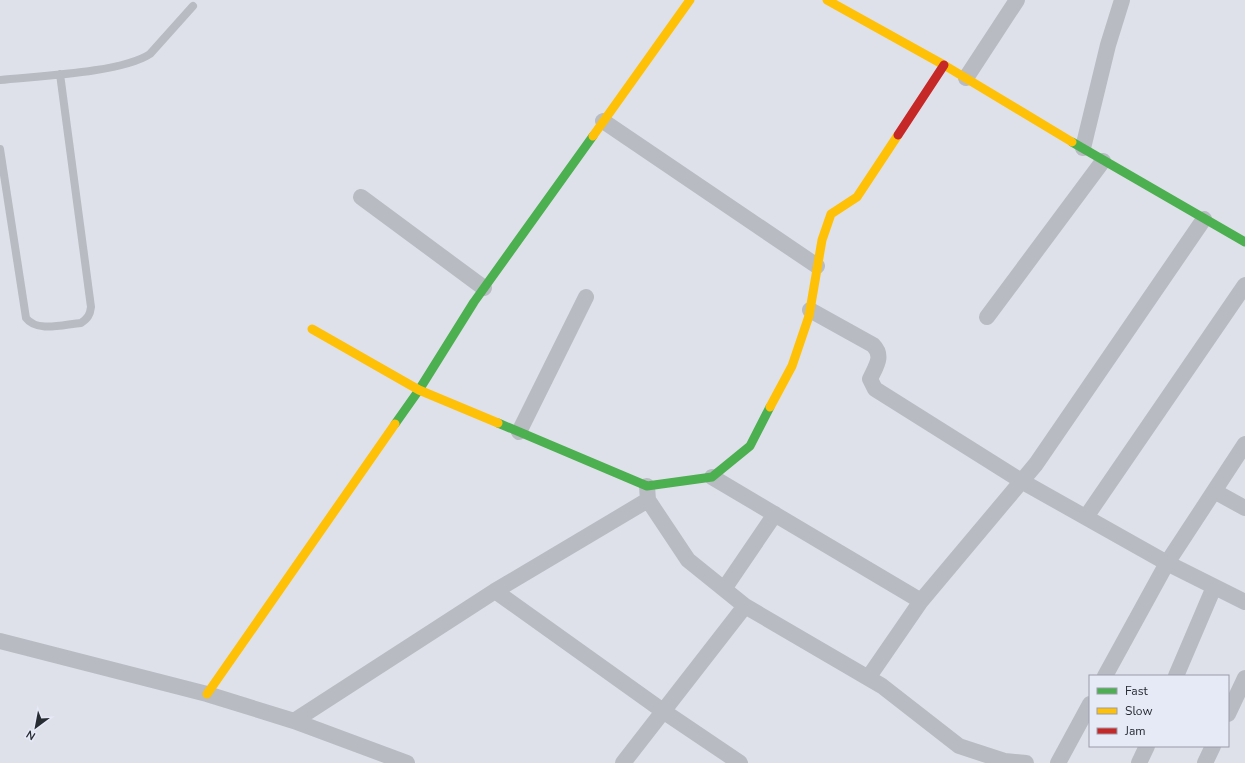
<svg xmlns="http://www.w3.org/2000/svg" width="1245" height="763" font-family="'Nunito Sans',sans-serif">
	<rect width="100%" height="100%" fill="#dfe1ea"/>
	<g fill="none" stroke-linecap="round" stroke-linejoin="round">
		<path stroke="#b8bbc2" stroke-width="8" d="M0 80C37 76 121 73 150 54L193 6
			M0 149 26 318C37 333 65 324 81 323 88 318 90 315 91 307L60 74"/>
		<path stroke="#b8bbc2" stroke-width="16" d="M966 78 1017 0
			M603 121 817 266
			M1083 148 1108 45 1122 0
			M361 197 484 288
			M810 310 873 345C884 356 876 366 870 379L875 389 1023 482 1167 563 1245 602
			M987 317 1103 161
			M519 432 586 297
			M712 477 921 601
			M647 486 648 500 688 560 745 606 882 686 959 746 1005 761 1026 763
			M1214 491 1245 508
			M1086 517 1245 285
			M724 589 775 514
			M495 591 663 711 740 763
			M0 641 207 694 294 721 407 763
			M1105 676 1167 563 1245 444
			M1176 676 1214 587
			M868 678 921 601 1036 464 1204 219
			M1228 714 1245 678
			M294 721 495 591 648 500
			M623 763 745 606
			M1058 763 1090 704
			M1139 763 1147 746
			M1205 763 1213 746"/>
		<path stroke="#4caf50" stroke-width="9" d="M1072 142 1245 242
			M498 423 647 486 712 477 750 446 770 407
			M395 424 419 390 474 302 593 136"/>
		<path stroke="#ffc107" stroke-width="9" d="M827 0 944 65 1072 142
			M593 136 690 0
			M312 329 419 390 498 423
			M770 407 792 366 809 316 822 240 831 214 857 197 898 135
			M207 694 395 424"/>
		<path stroke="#c62828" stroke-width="9" d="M898 135 944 65"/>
	</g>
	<rect x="1089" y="675" width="140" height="72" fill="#e6e9f6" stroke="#9a9da8"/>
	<rect x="1097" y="688" width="20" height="6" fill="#4caf50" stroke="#9a9da8"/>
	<text x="1125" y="695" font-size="12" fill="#272b32">Fast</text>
	<rect x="1097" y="708" width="20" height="6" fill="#ffc107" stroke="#9a9da8"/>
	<text x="1125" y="715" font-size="12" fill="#272b32">Slow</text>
	<rect x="1097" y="728" width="20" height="6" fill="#c62828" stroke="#9a9da8"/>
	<text x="1125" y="735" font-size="12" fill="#272b32">Jam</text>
	<g transform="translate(36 727) rotate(212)" stroke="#e6e9f6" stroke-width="3" paint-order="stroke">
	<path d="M0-3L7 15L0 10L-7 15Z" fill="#272b32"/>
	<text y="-6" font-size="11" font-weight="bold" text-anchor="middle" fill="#272b32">N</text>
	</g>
</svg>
